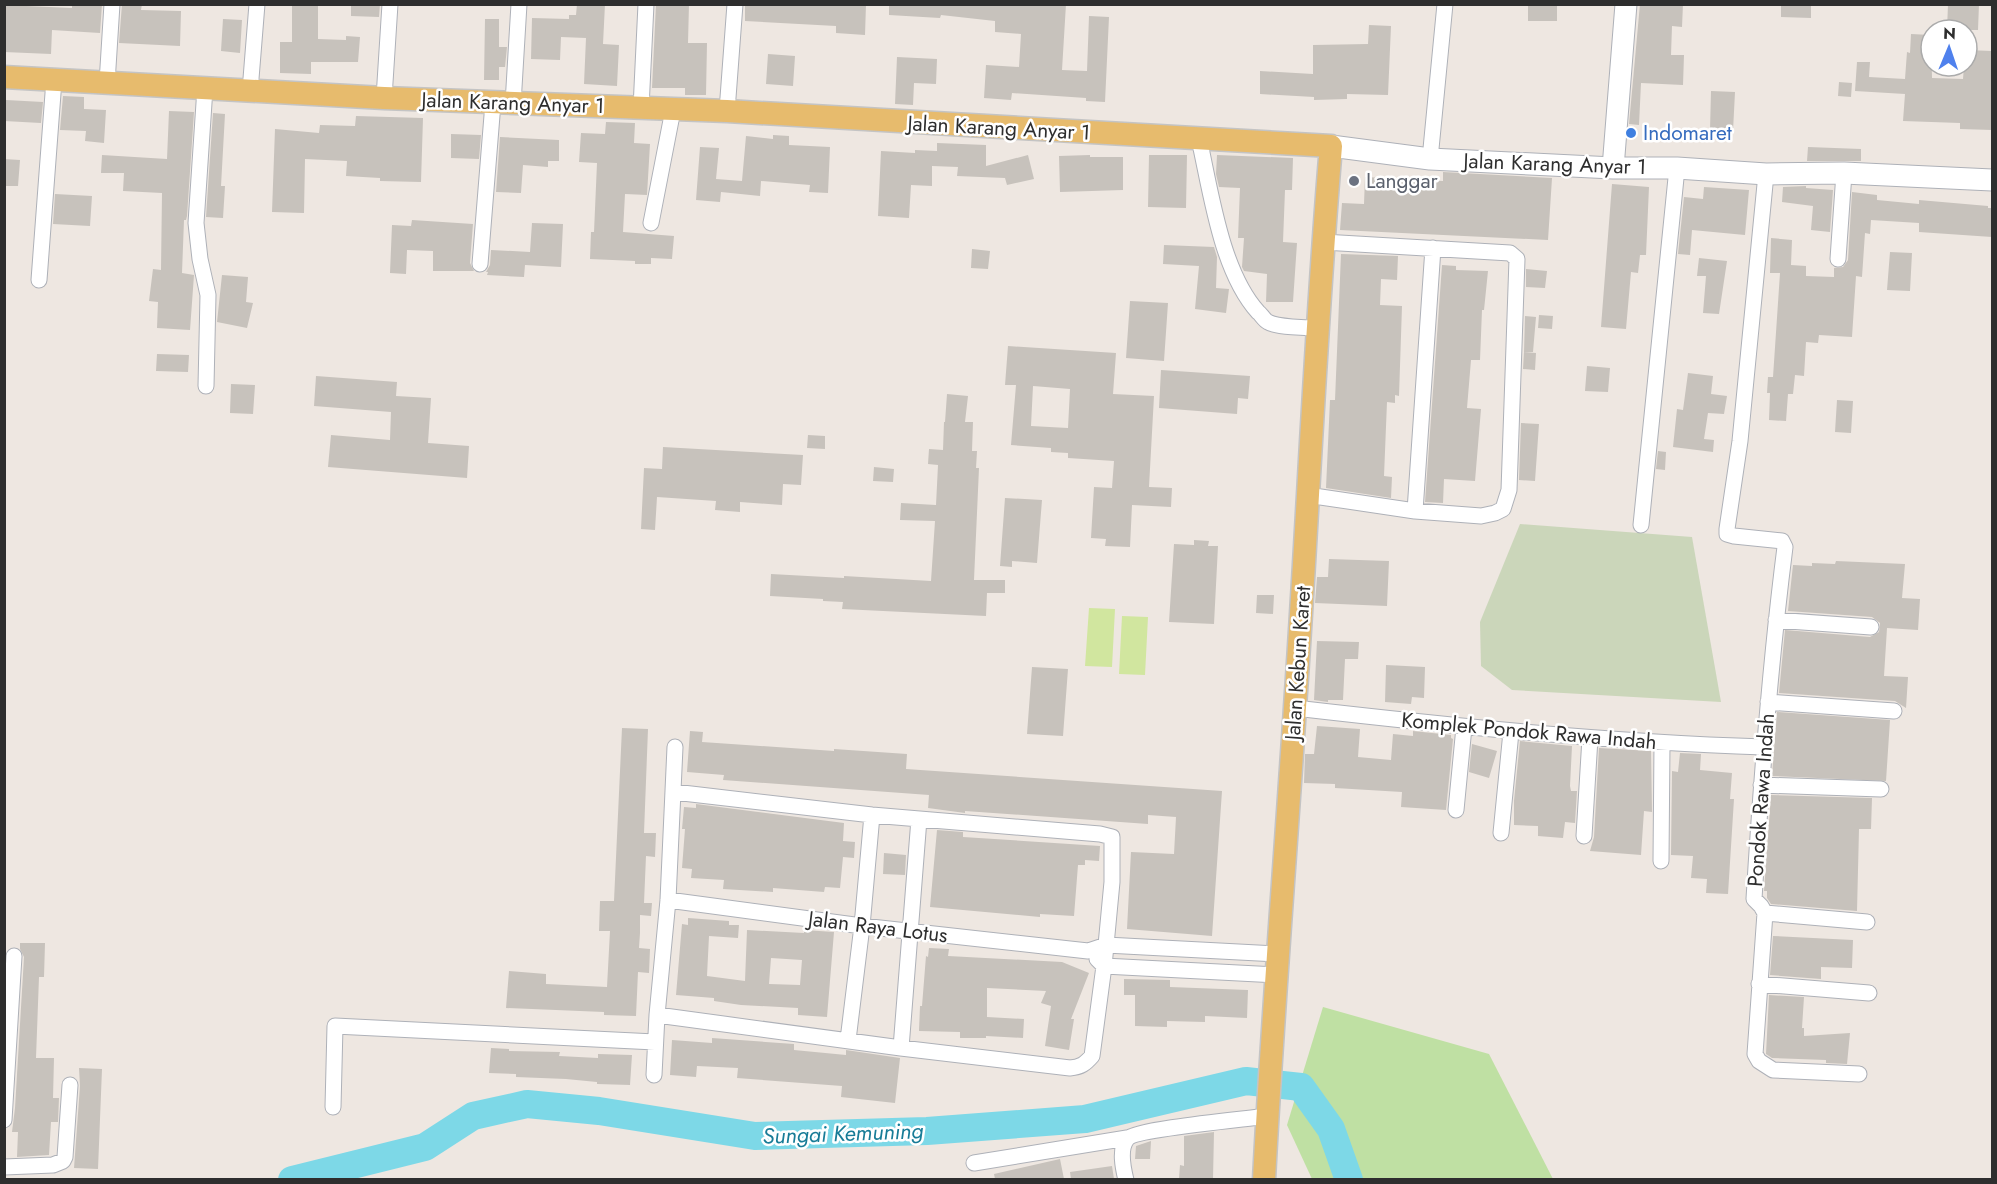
<svg xmlns="http://www.w3.org/2000/svg" width="1997" height="1184" font-family="Jost,sans-serif">
	<rect width="100%" height="100%" fill="#eee7e1"/>
	<path fill="#bfe0a3" d="M1323 1007 1489 1054 1553 1179H1312L1287 1125Z"/>
	<path fill="#cbd6ba" d="M1520 524 1692 537 1721 702 1512 690 1481 666 1480 622Z"/>
	<path fill="#d1e69f" d="M1089 608 1115 609 1112 667 1085 666Z
		M1122 616 1148 617 1145 675 1119 674Z"/>
	<g fill="none" stroke-linecap="round" stroke-linejoin="round">
		<path stroke="#7dd8e7" stroke-width="28" d="M292 1180 425 1147 473 1116 527 1104 599 1111 755 1136 927 1131 1085 1119 1246 1081 1301 1087 1331 1129 1349 1180"/>
	</g>
	<path fill="#c7c2bc" fill-rule="evenodd" d="M72 4H102L100 33 52 30 51 54 4 52V5L72 8Z
		M122 4H142L141 10 181 11 180 46 119 43Z
		M292 4H318V39L346 40V36L360 37 358 62H311V74L280 73V42H292Z
		M351 4H380L379 17 351 16Z
		M577 4H605L603 44 619 45 617 86 584 84 586 38 561 37 560 60 531 59 532 18 569 19V15H576Z
		M656 4H689L688 43H707L706 95H685V88H652Z
		M752 4H866L865 35 836 33V26L745 21V6Z
		M889 4H1066L1062 70 1087 71 1089 16 1109 17 1105 102 1086 101V98L1012 93 1011 100 984 98 986 65 1019 67 1021 34 995 32V21L941 15 940 18 889 15Z
		M1528 4H1557V21H1528Z
		M1640 4H1683L1682 27 1672 26 1671 55H1684L1683 85 1641 83 1639 125 1629 124Z
		M1781 4H1811V18L1781 17Z
		M1948 4H1979L1978 30H1947Z
		M223 19 242 20 240 53 221 51Z
		M485 19H499V47H507L505 67H499V80H484Z
		M1369 25 1391 26 1388 95 1347 94V99L1314 100V97L1260 94V71L1313 74V45L1368 44Z
		M1911 34 1931 35 1932 78 1963 79 1964 66H1967V50L1992 51V130L1960 129V123L1903 121 1905 94 1855 91 1857 62H1870L1869 77 1905 79 1907 52 1910 53Z
		M768 54 795 56 793 86 766 84Z
		M897 57 937 59 936 84 914 83 913 105 895 104Z
		M1839 82 1852 83 1851 97 1838 96Z
		M1711 91 1735 92 1733 131 1710 130Z
		M63 96 84 97V109L106 110 104 143 85 141 86 131 60 130Z
		M6 100 43 102 41 123 4 121Z
		M169 111 194 112 187 216 186 220H184L182 273 194 275 190 330 157 328 158 302 149 301 153 269 161 270 162 193 123 191 124 173H101L102 155 167 159Z
		M213 113 225 114 221 186H225L223 218 206 217Z
		M356 116 423 118 421 182 380 181V178L346 176 347 161 305 159 304 213 272 212 275 129 319 133 320 125 355 126Z
		M606 122 635 123 634 143 650 144 647 195 625 194 623 232 674 236 672 259 651 258V264H635V261L590 259 591 232H594L597 163 579 162 581 133 605 134Z
		M451 134 481 135 479 159 451 158Z
		M773 135 789 136V145L830 147 828 193 809 192 810 185 761 181 760 196 721 192 720 202 696 200 700 147 719 148 716 179 742 181 746 136 773 139Z
		M500 137 559 140V161H548V167L523 165 521 193 496 192Z
		M937 143 986 145V166L1028 155 1034 179 1007 185 1005 178 957 176 958 167 932 166V186L911 185 909 218 878 216 881 151 915 153V150L937 151Z
		M1808 147 1861 149V161H1807Z
		M1090 155V157H1123V190L1060 192 1059 156Z
		M1149 155H1187L1186 208 1148 207Z
		M1217 155 1293 158 1292 190H1285L1283 242 1297 243 1293 302H1266L1267 274 1244 271 1242 267 1244 238H1238L1240 188 1219 187 1216 174Z
		M4 159 20 160 18 186H4Z
		M1443 172 1552 178 1548 240 1340 230 1342 203 1364 204 1365 177 1443 181Z
		M1612 184 1649 187 1646 255H1640L1638 273 1631 272 1626 329 1601 327Z
		M1806 186V188L1833 190 1830 232 1811 230 1813 206 1782 202 1783 187Z
		M1704 187 1749 190 1745 235 1692 230 1690 255 1678 254 1684 197 1703 199Z
		M1852 192 1877 195V200L1919 204V200L1988 206V208H1992V237L1919 232V223L1871 220 1870 234 1865 233 1862 277 1856 276 1852 337 1819 335 1818 343 1806 342 1804 376 1795 375 1793 394H1788L1786 421 1769 420 1770 393H1767L1768 377H1773L1780 273H1770L1771 238 1792 240 1791 265 1806 266V276L1834 277V268L1843 267 1848 260Z
		M55 194 92 196 90 226 53 224Z
		M412 220 473 224 470 263 474 271H433V251L407 250 406 274 390 273 392 225 411 226Z
		M532 223 563 224 561 267 525 265 524 277 487 275 488 272H486L490 265 491 250 530 252Z
		M1164 245 1214 247 1217 257 1216 288 1229 289 1226 313 1195 309 1199 266 1163 264Z
		M972 249 990 251 988 269 971 268Z
		M1890 252 1912 253 1910 291 1887 290Z
		M1341 254 1398 256 1397 280 1381 279 1380 305 1402 306 1399 396 1395 395V403L1387 402 1384 476 1392 477 1391 498 1326 488 1330 400H1335Z
		M1699 258 1727 261 1719 314 1703 313 1706 276H1697Z
		M1442 265 1456 266V270L1488 271 1484 310H1482L1480 360H1471L1467 408 1481 409 1475 481 1444 479 1443 503 1425 502Z
		M1526 269 1547 271 1545 288 1526 287Z
		M222 275 248 277 246 302 253 303 247 328 217 322Z
		M1130 301 1168 303 1164 361 1126 358Z
		M1539 315 1553 316 1552 329 1538 328Z
		M1525 316 1536 317 1533 352H1524Z
		M1008 346 1116 353 1113 394 1154 396 1149 487 1172 488 1171 507 1132 505 1130 547 1105 546 1106 539 1091 538 1094 487 1112 488 1114 461 1068 458V453L1051 452V448L1011 445 1016 385H1005ZM1033 386 1070 389 1068 428 1031 426Z
		M1524 352 1536 353 1535 370 1523 369Z
		M157 354 189 355 188 372 156 371Z
		M1587 366 1610 368 1608 392 1585 391Z
		M1161 370 1250 376 1248 399 1238 398 1237 414 1159 408Z
		M1688 373 1713 376 1711 394 1727 396 1724 414 1708 413 1704 439 1714 440 1713 452 1673 447 1677 409 1683 410Z
		M316 376 397 382 396 396 431 398 428 443 469 446 467 478 328 467 331 435 390 440 391 412 314 406Z
		M231 384 255 385 253 414 230 413Z
		M947 394 968 396 965 422H973L972 451H977L976 468H979L974 580H1005V593H987L986 616 842 609 843 602 823 601V599L770 596 771 574 844 578V576L931 581 935 521 900 520 901 503 936 505 938 465 928 464 929 449 943 450 944 422H945Z
		M1837 400 1853 401 1851 433 1835 432Z
		M1521 423 1539 424 1535 481 1519 480Z
		M808 435 825 436V449L807 448Z
		M663 447 803 455 801 485 783 484 782 505 740 502V512L715 510 716 501 657 497 655 530 641 529 644 468 662 469Z
		M1658 451 1666 452 1665 470 1656 469Z
		M874 467 894 469 893 482 873 481Z
		M1005 498 1042 500 1037 563 1012 561V567L1000 566Z
		M1194 540 1209 541 1208 546H1218L1214 624 1169 622 1174 544 1194 545Z
		M1329 559 1389 561 1387 606 1315 603 1317 577H1328Z
		M1836 561 1905 564 1902 598 1920 599 1918 630 1887 628 1884 676 1908 677 1906 708 1895 701 1779 693 1785 630 1870 637 1879 632 1880 623 1872 617 1788 611 1793 565 1812 566V563L1835 564Z
		M1257 595H1274L1273 614 1256 613Z
		M1317 641 1359 642 1358 659H1345L1343 700H1328V702L1314 700Z
		M1386 665 1425 667 1424 698 1412 697 1411 704 1385 702Z
		M1032 667 1068 669 1063 736 1027 734Z
		M1777 712 1890 720 1886 781 1772 776Z
		M1317 726 1360 729 1358 757 1391 760 1393 734 1413 736V731L1451 735V738L1453 739 1446 810 1401 807 1402 792 1335 788V784L1304 783 1305 754H1314Z
		M622 728 648 729 644 833H656L655 857 646 856 644 903H652L651 916 640 915V933L639 948 650 949 649 973 638 972 636 1016 604 1015V1012L506 1008 509 971 546 974V984L607 987 610 931H599L600 901H614Z
		M690 731 703 732 702 742 834 751V749L907 754 906 769 1222 791 1212 936 1127 929 1131 852 1174 854 1176 817 1148 815V824L965 811V813L928 808 929 795 723 780 724 775 687 772Z
		M1520 741 1572 746 1570 786 1571 791H1577L1575 823 1565 822 1563 838 1538 836V826L1514 825V801Z
		M1472 744 1497 751 1489 778 1469 772Z
		M1599 748 1651 751 1652 812 1644 811 1641 855 1590 851 1594 837Z
		M1680 753 1701 754 1700 770 1732 773 1730 799H1734L1728 894 1706 893 1707 879 1691 878 1693 856 1671 855 1672 771 1678 772Z
		M1771 795 1872 798 1871 829H1859L1857 911 1771 904 1767 898V891H1764Z
		M696 804 844 823 843 841 855 842 854 858 843 857 840 888 825 887 824 892 773 888V892L723 889 724 880 691 878 692 869 682 868 685 829H682L684 807 696 808Z
		M937 830 963 832V837L1100 846 1099 861 1085 860V865H1078L1074 916 1040 914V917L930 907Z
		M884 853 906 855 905 875 883 874Z
		M688 918 729 921V925H739L738 938 709 936 707 976 745 981 747 930 804 933V930L834 932 827 1017 798 1015V1008L741 1005 714 1001V998L676 995 682 924 688 925ZM771 958 802 960 800 985 769 984Z
		M1773 936 1853 940 1852 968 1821 967V979L1770 975Z
		M20 943H45L44 977H39L36 1058H54L53 1098H59L58 1122H51L49 1155 17 1157 18 1132H12L15 1108 24 957 20 949Z
		M929 948 949 949 948 956 1062 962 1089 973 1071 1019H1074L1069 1050 1045 1046 1051 1006 1041 1003 1046 991 987 988V1017L1024 1019 1023 1038 986 1036V1038H960V1032L919 1031 920 1006H922L926 956 928 957Z
		M1124 979 1170 980V987L1248 990 1247 1018 1205 1016V1022L1167 1021V1027L1135 1026V995H1124Z
		M1769 995 1804 997 1802 1028H1804V1036L1850 1033 1847 1064 1826 1063V1060L1772 1058 1766 1054Z
		M712 1038 794 1044V1050L846 1055V1050L900 1058 895 1103 841 1097 842 1086 737 1078 738 1068 697 1066 696 1077 670 1075 672 1040 712 1043Z
		M491 1048 509 1049V1051L560 1052 559 1056 598 1058V1054L632 1055 630 1085 597 1084V1082L566 1079 516 1077V1074L489 1073Z
		M79 1068 102 1069 98 1169 74 1168 80 1086Z
		M1214 1132 1213 1179H1179L1180 1165 1184 1166V1136Z
		M1151 1141 1150 1159H1135L1136 1146Z
		M1060 1159 1064 1179H995L994 1174Z
		M1112 1166 1114 1179H1071L1070 1172Z"/>
	<g fill="none" stroke-linecap="round" stroke-linejoin="round">
		<defs>
			<path id="street" d="M107 83 112 4
				M205 88 196 223 200 259 208 295 206 386
				M250 91 257 4
				M384 98 390 4
				M513 104 519 4
				M641 108 646 4
				M727 111 735 4
				M1199 139C1211 192 1221 271 1258 312 1261 314 1264 320 1268 322 1276 327 1307 328 1318 328
				M1430 159 1445 4
				M1766 174 1740 441 1727 529V534L1734 536 1782 541 1785 547C1770 664 1761 782 1754 899L1761 906 1765 913 1755 1054 1759 1061 1773 1070 1859 1074
				M651 223 673 110
				M1838 259 1844 173
				M480 264 493 103
				M39 280 54 80
				M1307 495 1415 511 1481 516 1495 513 1503 509 1509 490 1517 259 1510 253 1323 242
				M1415 511 1433 248
				M1641 525 1677 168
				M1776 620 1871 627
				M1768 702 1894 711
				M1295 708C1451 726 1607 742 1764 747
				M1761 785 1881 789
				M1456 810 1464 727
				M1501 833 1511 732
				M1584 836 1590 738
				M1661 861 1662 744
				M668 900 862 926 1088 951 1106 945 1277 954
				M1765 913 1867 922
				M1097 959 1104 966 1276 975
				M1759 984 1869 993
				M657 1015 901 1048 1070 1068C1081 1067 1085 1064 1092 1056L1104 966 1112 882V837L1100 834 872 815 674 792
				M848 1040 862 926 872 815
				M901 1048 919 819
				M654 1075 657 1015 668 900 675 747
				M333 1107 335 1026 655 1042
				M4 1120 14 956
				M974 1163 1127 1138
				M4 1167 53 1165 63 1161 65 1157 70 1085
				M1126 1180C1123 1168 1119 1149 1127 1139 1135 1129 1247 1119 1267 1116"/>
			<path id="secondary" d="M1331 146 1430 159 1613 168H1677L1766 174 1844 173 1992 180
				M1613 168 1626 4"/>
			<path id="primary" d="M4 77 384 98 727 111 1331 146C1315 333 1308 520 1295 707 1285 865 1272 1022 1264 1180"/>
		</defs>
		<use href="#street" stroke="#aeb1b8" stroke-width="17"/>
		<use href="#secondary" stroke="#aeb1b8" stroke-width="23"/>
		<use href="#primary" stroke="#c4c4c4" stroke-width="25"/>
		<use href="#street" stroke="#fff" stroke-width="15"/>
		<use href="#secondary" stroke="#fff" stroke-width="21"/>
		<use href="#primary" stroke="#e7bb6d" stroke-width="22"/>
	</g>
	<circle fill="#3f7fe0" stroke="#fff" stroke-width="2" cx="1631" cy="133" r="6"/>
	<circle fill="#6b7280" stroke="#fff" stroke-width="2" cx="1354" cy="181" r="6"/>
	<g text-anchor="middle" stroke-width="5" stroke-linejoin="round" paint-order="stroke">
		<g font-size="21" fill="#2e2e2e" stroke="#fff">
			<text transform="translate(513 103) rotate(2)" y="7">Jalan Karang Anyar 1</text>
			<text transform="translate(999 128) rotate(3)" y="7">Jalan Karang Anyar 1</text>
			<text transform="translate(1555 164) rotate(2)" y="7">Jalan Karang Anyar 1</text>
			<text transform="translate(1298 663) rotate(-86)" y="7">Jalan Kebun Karet</text>
			<text transform="translate(1529 731) rotate(5)" y="7">Komplek Pondok Rawa Indah</text>
			<text transform="translate(1761 800) rotate(-86)" y="7">Pondok Rawa Indah</text>
			<text transform="translate(878 927) rotate(7)" y="7">Jalan Raya Lotus</text>
		</g>
		<g font-size="21" fill="#366cbe" stroke="#fff" text-anchor="start">
			<text x="1643" y="140">Indomaret</text>
		</g>
		<g font-size="21" fill="#5b616d" stroke="#fff" text-anchor="start">
			<text x="1366" y="188">Langgar</text>
		</g>
		<g font-size="22" font-style="italic" fill="#187c97" stroke="#fff">
			<text transform="translate(843 1133) rotate(-2)" y="8">Sungai Kemuning</text>
		</g>
	</g>
	<rect width="1997" height="1184" fill="none" stroke="#2e2e2e" stroke-width="12"/>
	<g transform="translate(1949 48) rotate(2)"><circle r="28" fill="#ffffff" stroke="#ababab" stroke-width="1.5"/>
	<path d="M0-4.5L10 22L0 15L-10 22Z" fill="#4f81ed"/>
	<text y="-9" font-size="16" font-weight="bold" text-anchor="middle" fill="#2e2e2e">N</text>
	</g>
</svg>
